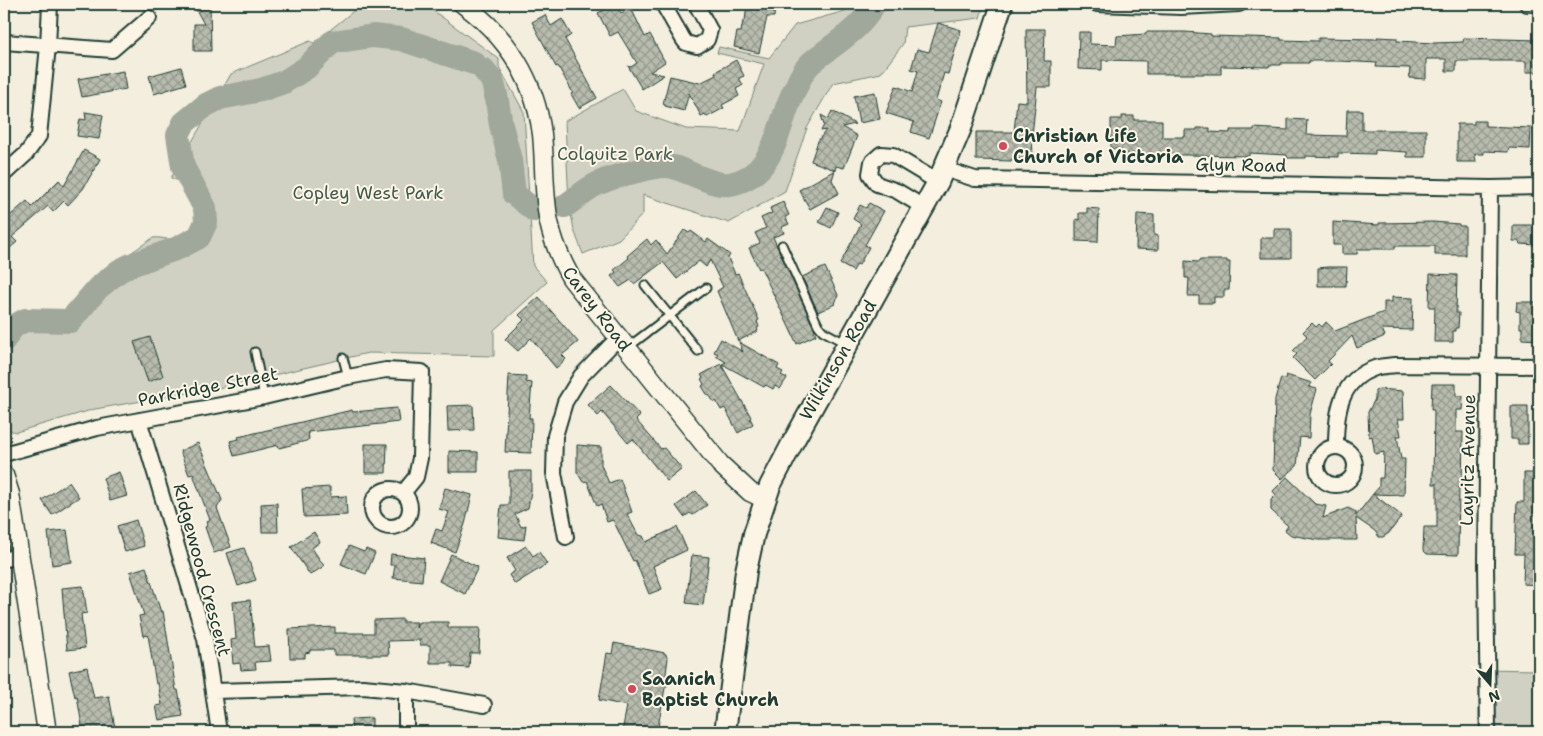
<svg xmlns="http://www.w3.org/2000/svg" width="1543" height="736" font-family="'Shantell Sans',sans-serif">
	<defs>
		<pattern id="building-cross-hatch" width="8" height="8" patternUnits="userSpaceOnUse" patternTransform="scale(1.25)"><rect width="8" height="8" fill="#b8bcae"/><path d="M0 0l8 8M0 8l8-8" fill="none" stroke="#959a8e"/></pattern>
	</defs>
	<rect width="100%" height="100%" fill="#f3eede"/>
	<filter id="ink" filterUnits="userSpaceOnUse"><feTurbulence type="fractalNoise" baseFrequency=".02" numOctaves="2"/><feDisplacementMap in="SourceGraphic" scale="10" xChannelSelector="R" yChannelSelector="G"/><feConvolveMatrix kernelMatrix="1 2 1 2 8 2 1 2 1" color-interpolation-filters="sRGB"/></filter>
	<g filter="url(#ink)">
		<path fill="#d0d1c2" stroke="#78877b" d="M362 4H424L499 59V67L524 112 533 266 547 282 494 330V356L368 353 218 388 95 409 16 432 9 430 4 423V362L17 331 24 325 33 323 50 324 61 327 70 324 84 302 86 294 96 282 126 256 153 238C159 237 163 239 169 239 180 237 203 228 201 214 201 206 194 196 192 188L190 185 171 178 231 74 310 41 314 43Z
			M850 4H984L980 18 905 27 903 44 881 73 833 83 807 128 785 191 729 223 643 195V214L619 239 583 254 574 230 569 203 565 121 623 89 636 111 686 129 740 131 764 64 717 53 719 47 769 58 795 25 845 11Z
			M1479 669 1539 670V732H1479Z"/>
		<g fill="none" stroke-linecap="round" stroke-linejoin="round">
			<path stroke="#a0a89b" stroke-width="24" d="M484 70 492 80 496 95 501 125 510 160 514 194 534 210
				M565 206C576 199 587 188 599 183 612 177 660 163 673 167 689 171 714 187 730 184 779 175 777 119 797 85 800 78 805 68 811 63 833 44 860 31 874 4
				M4 340 13 327 25 320 70 321 98 288 119 271 131 265 178 248 199 237 206 222 205 208 183 167 178 135 184 123 206 105 220 98 261 90 284 82 306 68 332 42 373 36 401 39 474 63"/>
		</g>
		<path fill="url(#building-cross-hatch)" stroke="#1f3d34" d="M193 4H210L211 51H194V24H204Z
			M616 4 621 13 631 8 645 37 650 34 665 62 650 72 664 75 642 89 628 66 631 67 637 63 618 32 610 36 598 13Z
			M747 4H775L774 17H767L759 53 734 47 737 32H741L743 21H745Z
			M545 15 551 26 562 19 571 35 565 39 597 98 579 108 571 94 573 93 558 66 556 67 532 22Z
			M938 23 961 30 948 74 944 73 936 100 941 102 929 138 911 132 914 122 886 113 896 86 912 92 918 71 911 69 917 49 929 52Z
			M1026 29H1045L1044 61H1051V87H1037L1032 136 1033 157H1027V159H1012V161L976 160V132H1014L1017 101 1027 102Z
			M1079 32H1090V44L1116 45 1117 36 1146 34V32H1185L1211 34V36L1281 38V40L1318 41V38L1377 39V37L1397 38V41L1434 43 1463 42 1464 38 1539 40V72H1526V61H1456V71H1446V59H1426V79L1409 78 1410 68 1376 67 1377 63 1339 61H1309V63H1281V65H1269V67L1221 66V74H1146V61L1102 60V70L1078 69Z
			M736 60 744 76 739 78 743 85 736 89 739 96 722 105 724 108 707 117 705 114 701 116 689 93 684 111 665 106V105L663 104 670 76 700 83 716 75 715 72Z
			M181 67 186 84 154 94 149 76Z
			M123 71 126 89 82 97 78 79Z
			M875 92 880 119 859 123 854 96Z
			M1347 110H1362V130H1426V157H1407V152L1375 150V154L1338 153V157L1306 156V158H1287V155L1249 153V156L1123 154V151H1119V149H1111V119H1122V116H1134V120H1162V137H1185V130H1197V128H1210V132L1230 133V130H1254V128L1288 130V119L1307 120 1306 135 1346 136Z
			M832 111 855 124 842 127 857 136 844 168 836 166 835 170 811 161 818 141 826 130 821 131 824 125 821 115 828 119Z
			M85 112 103 115 99 139 77 136 80 119 86 120Z
			M1474 121H1485V126L1531 128 1530 149 1509 148 1508 152 1484 151V154H1475L1476 162H1457V124H1474Z
			M84 150 100 159 83 189 68 205 64 201 53 212 48 206 12 237 17 242 4 253V221L27 201 32 207 59 180 64 186Z
			M835 170 832 180 839 193 810 209 799 190Z
			M783 202 789 215 785 217 789 224 782 227 784 233 773 237 815 330H814L816 335 797 344 761 268 759 269 749 248 760 243 755 233 766 228 761 218 772 213 770 208Z
			M869 203 884 211 865 245 869 247 859 265 857 264 853 271 840 264 861 224 853 219 860 205 866 208Z
			M827 207 838 212 831 228 819 222Z
			M1087 208 1099 209 1098 242 1076 241V219L1079 220V213H1087Z
			M1137 214 1154 215V235L1158 236V250L1136 249Z
			M1333 222 1379 225V223L1433 222 1459 224V226H1465V255H1435V246H1395V249H1358L1357 254H1342V245H1333Z
			M1513 225H1537V245L1520 244 1518 241H1513Z
			M1274 229H1291V258H1261V238H1274Z
			M684 230 689 233 691 231 706 242 708 239 730 255 728 258 735 274 738 273 759 320 757 321 759 327 757 328 758 331 738 341 717 291 723 287 710 260 706 267 699 261 677 279 663 262 634 284 631 280 620 287 611 276 616 272 614 270 629 258 627 256 647 239 651 245 656 240 667 254Z
			M1199 260H1227V262H1230L1229 290H1224V297H1214V303H1199V296H1188L1189 278H1185V261L1199 262Z
			M825 267 838 295 835 304 818 312 802 277Z
			M1328 267H1347L1346 286H1318V268Z
			M1430 274 1457 275 1456 313H1459L1458 328H1455V331H1453V342H1434L1435 307H1429Z
			M539 297 578 342 562 355 566 359 556 368 531 338 518 351 505 339 524 320 519 315Z
			M1392 297 1413 298 1412 330 1382 329 1385 336 1357 348 1352 336 1328 361 1331 364 1315 380 1293 358 1297 354 1293 351 1307 336 1303 332 1312 323 1316 327 1319 324 1322 327 1326 322 1335 331 1384 312V302H1392Z
			M1517 302H1539V340L1522 339V328H1520V312L1516 311Z
			M150 337 163 376 148 382 134 342Z
			M721 339 743 352 739 342 779 365 777 369 783 372 781 375 787 378 780 389 775 386 773 389 766 385 764 387 722 364 726 362 716 356 718 354 714 352Z
			M721 364 751 417 750 418 753 424 738 433 725 408 721 410 716 401 714 402 709 395 708 396 702 386 704 384 701 379 703 378 701 375Z
			M509 375 526 376V382L532 383 529 418H532L531 453 505 452Z
			M1286 375 1312 383 1309 387 1317 389 1310 414 1309 438 1300 437 1297 466 1282 479 1273 470 1275 399 1281 378 1285 379Z
			M1432 384H1456V396H1463L1462 410H1456V432H1463L1462 484H1459L1458 555 1427 554 1423 550 1424 527H1437V484H1433L1434 410H1431Z
			M611 385 640 416 636 420 655 442 661 449 664 448 682 469 667 481 633 439 628 443 602 412 598 416 588 405Z
			M1379 389 1403 391 1404 419H1398L1401 436H1397L1401 459H1405L1404 495 1373 494 1379 487V478H1383L1384 452 1375 454 1372 436 1369 437 1368 412 1375 399V391Z
			M473 405 474 430 448 431 447 406Z
			M1511 406H1528V444H1518V439H1511Z
			M397 408 399 422 308 432 309 439 306 441 279 448 278 445 234 456 230 441 239 439 238 437 352 410 353 412Z
			M198 443 222 500 217 508 231 547 214 553 205 527 207 526 206 521 210 520 193 474 189 475 180 451Z
			M365 444H387L386 473H365Z
			M577 445 601 447V465L609 483 620 479 632 512 627 514 638 535 643 536 646 542 677 527 687 550 653 566 662 589 649 594 635 560 633 561 613 520 607 522 601 504 597 506 587 481 583 482 577 472Z
			M449 451 478 452V472H449Z
			M509 471H531V491L528 508 515 514 521 527 526 525 524 540 498 537 501 505H509Z
			M119 472 127 496 110 501 103 478Z
			M1524 473H1539V585L1523 584 1524 554H1515L1517 502H1524Z
			M1287 477 1315 504 1326 506 1323 518 1348 508 1356 512V516L1373 494 1402 516 1389 533 1383 537H1379L1375 531 1356 518 1357 540H1318L1291 535 1285 530 1288 526 1271 510V500L1276 495 1273 491Z
			M69 482 79 497 52 515 42 500Z
			M330 487V497L346 496 347 515 304 517 302 489Z
			M445 488 472 495 465 524 455 552 431 543 436 529 442 531 449 512 439 509Z
			M696 491 707 505 693 515 690 513 684 517 676 506Z
			M277 503 278 532H262L261 504Z
			M136 520 144 546 125 552 117 526Z
			M67 530 72 562 52 565 48 532Z
			M314 532 320 542 312 548 324 566 310 575 291 547Z
			M349 546 364 552 366 549 375 553 366 574 341 564Z
			M526 546 533 556 539 552 547 564 515 584 509 575 515 571 507 558Z
			M244 548 256 580 238 586 227 553Z
			M391 554 424 558 422 581 393 578 395 565H390Z
			M451 554 478 567 465 594 439 581Z
			M692 555 709 557 703 605 686 603Z
			M146 567 161 612 163 611 176 690H178L183 716 159 720 156 706 162 705 158 683 156 684 148 635 143 636 139 616 144 615 130 572Z
			M83 586 87 613 81 614 85 648 67 650 62 588Z
			M250 600 255 647 269 646 271 661 255 662 256 669 241 670 240 663 233 664 231 640 236 639 233 602Z
			M403 619V622H417L416 628 419 622H448V628H480L479 653H470L469 668 452 667V663H430V645H420V640L388 641 389 655H334V650H310V652L305 653V658H290L289 629 335 627V633H374V620Z
			M614 643 665 653 668 658 666 673 669 683 665 688 657 732H622L627 706 599 700 607 653 612 654Z
			M87 667 94 698 109 696 115 728 83 732 77 696 75 697 69 671Z
			M372 718V732H352L351 719Z"/>
		<g fill="none" stroke-linecap="round" stroke-linejoin="round">
			<defs>
				<path id="service" d="M782 245 818 325 823 331 847 344
					M645 285 698 351
					M627 348 706 288
					M255 352 264 397
					M343 358 348 377"/>
				<path id="minor" d="M663 4 683 39 686 43 697 46 707 40 710 30 696 4
					M1097 4 1181 7 1239 4
					M1527 4H1539
					M4 42 112 50 149 18
					M944 169 975 179 1490 188 1539 187
					M4 174 26 154 39 136 48 46 50 4
					M925 208 897 191 877 184 870 174 872 162 881 154 893 155 938 182
					M139 420 205 639 219 732
					M1336 446C1336 414 1339 380 1375 368 1381 366 1389 366 1395 365L1539 366
					M1317 466a19 19 0 1 1 38 0a19 19 0 1 1-38 0Z
					M4 454 97 428 264 397 348 377 386 370 422 372 420 458 416 477 403 493
					M372 508a19 19 0 1 1 38 0a19 19 0 1 1-38 0Z
					M566 537 554 473 555 436 565 402 581 376 618 338
					M4 559 21 557
					M213 691 363 687 406 691 484 705
					M406 732V691
					M1488 732 1486 564 1490 188"/>
				<path id="tertiary" d="M463 4C507 36 535 80 542 134 545 163 543 193 549 222 553 242 561 260 571 278L720 464 750 492 765 499
					M4 475 10 494 47 732"/>
				<path id="secondary" d="M725 732 746 571 754 534 770 486 793 442 938 182 961 128 1002 4"/>
			</defs>
			<use href="#service" stroke="#1f3d34" stroke-width="11"/>
			<use href="#minor" stroke="#1f3d34" stroke-width="18"/>
			<use href="#tertiary" stroke="#1f3d34" stroke-width="21"/>
			<use href="#secondary" stroke="#1f3d34" stroke-width="24"/>
			<use href="#service" stroke="#fcf5e5" stroke-width="7"/>
			<use href="#minor" stroke="#fcf5e5" stroke-width="14"/>
			<use href="#tertiary" stroke="#fcf5e5" stroke-width="18"/>
			<use href="#secondary" stroke="#fcf5e5" stroke-width="20"/>
		</g>
	</g>
	<g fill="#d1495b" stroke="#fcf5e5" stroke-width="2">
		<circle cx="1003" cy="146" r="5"/>
		<circle cx="632" cy="689" r="5"/>
	</g>
	<g text-anchor="middle" stroke-width="4" stroke-linejoin="round" paint-order="stroke">
		<g font-size="18" font-weight="bold" fill="#1f3d34" stroke="#fcf5e5" text-anchor="start">
			<text x="1013" y="142">Christian Life<tspan x="1013" dy="21">Church of Victoria</tspan></text>
			<text x="642" y="685">Saanich<tspan x="642" dy="21">Baptist Church</tspan></text>
		</g>
		<g font-size="18" fill="#425b50" stroke="#fcf5e5">
			<text x="615" y="160">Colquitz Park</text>
			<text x="368" y="199">Copley West Park</text>
		</g>
		<g font-size="18" fill="#1f3d34" stroke="#fcf5e5">
			<text transform="translate(1241 165) rotate(1)" y="6">Glyn Road</text>
			<text transform="translate(597 309) rotate(53)" y="6">Carey Road</text>
			<text transform="translate(838 360) rotate(-60)" y="6">Wilkinson Road</text>
			<text transform="translate(208 387) rotate(-11)" y="6">Parkridge Street</text>
			<text transform="translate(1468 460) rotate(-89)" y="6">Layritz Avenue</text>
			<text transform="translate(202 570) rotate(75)" y="6">Ridgewood Crescent</text>
		</g>
	</g>
	<rect width="1543" height="736" fill="none" stroke="#fcf5e5" stroke-width="20"/>
	<rect x="10" y="10" width="1523" height="716" fill="none" stroke="#1f3d34" stroke-width="2" filter="url(#ink)"/>
	<g transform="translate(1490 684) rotate(161)" stroke="#fcf5e5" stroke-width="4" paint-order="stroke">
	<path d="M0-4L9 19L0 12L-9 19Z" fill="#1f3d34"/>
	<text y="-8" font-size="14" font-weight="bold" text-anchor="middle" fill="#1f3d34">N</text>
	</g>
</svg>
